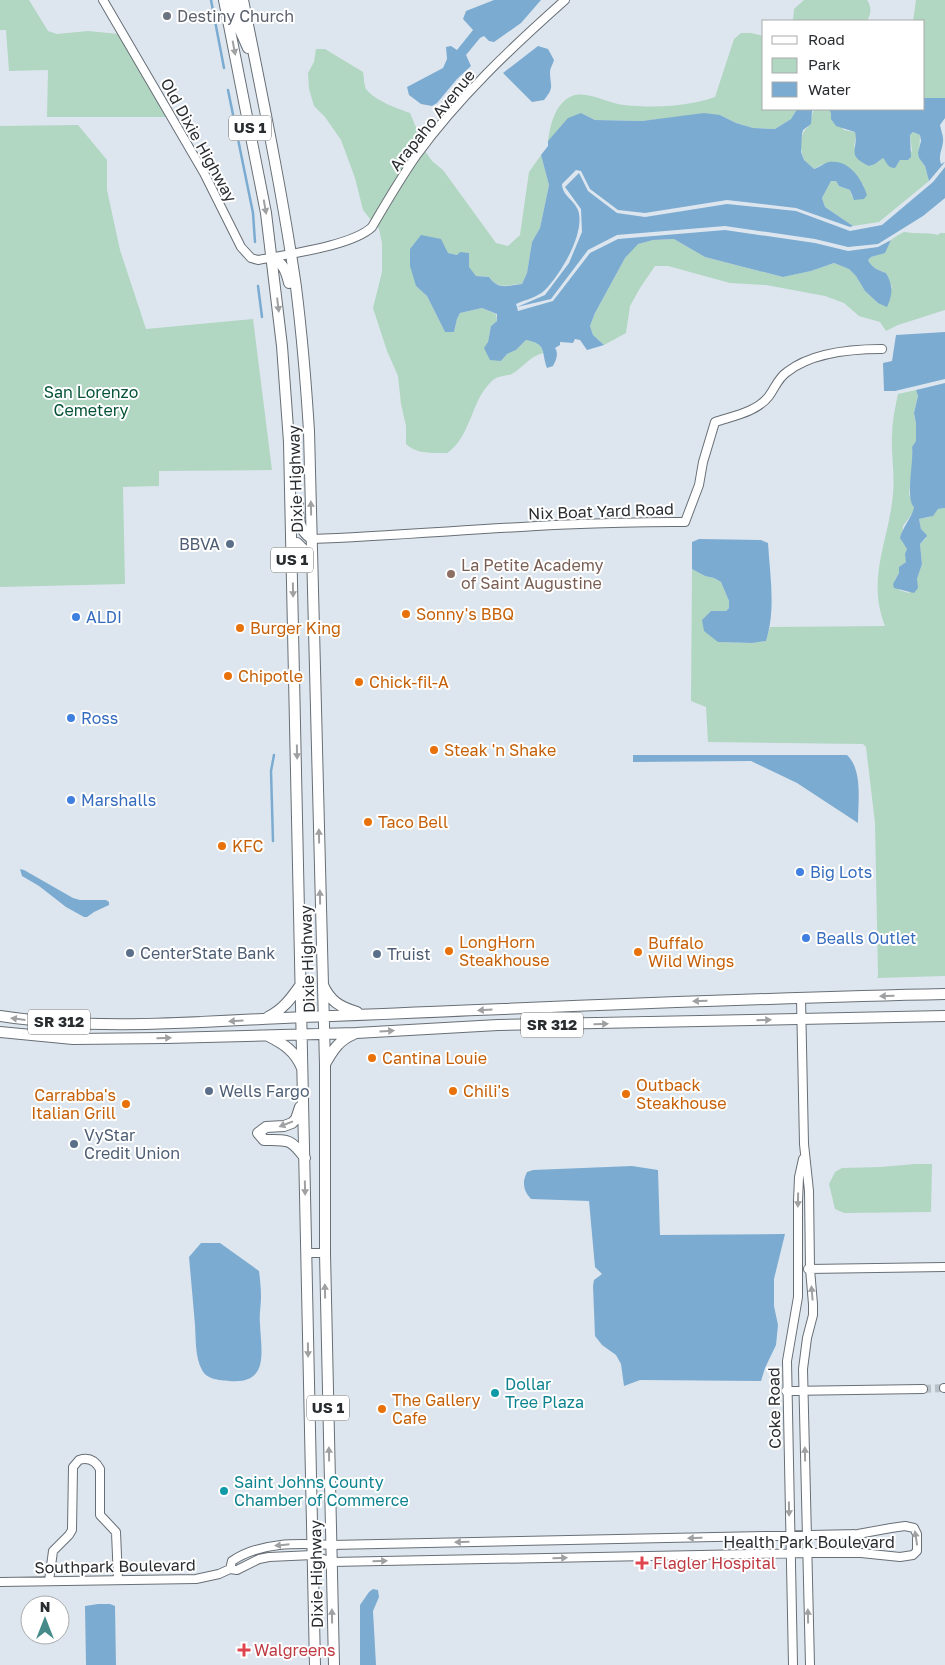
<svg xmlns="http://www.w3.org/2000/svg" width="945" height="1665" font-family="'Golos Text',sans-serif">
	<rect width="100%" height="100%" fill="#dde6ee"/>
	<path fill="#b1d6c2" d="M0 0H29L48 31 57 34 88 31 119 34 167 117H47L48 70 9 71 6 30H0Z
		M804 0H867C872 7 871 14 867 21H793L794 9Z
		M916 0H945V98H924V21H913Z
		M741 33H751L764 36V109H797L791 119 775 129 753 128 736 123 720 115 677 117 642 121 595 120 581 113 548 141C550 126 555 103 572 96 587 90 609 104 624 105 655 108 685 107 715 97L734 39Z
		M316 49H325L363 72C364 77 364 85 366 89 374 100 398 109 410 113L422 142 397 177 371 220 363 210 355 178 341 140 325 117 314 106 309 89 308 73 314 62Z
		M814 109H829L844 130 855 132 856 136 854 147 875 164 883 158 895 167 900 160 912 151 910 135 913 132 920 135 919 158 925 166 929 181 879 222 853 226 825 207 822 198 831 181H836L839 186 850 190 852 197 864 186C854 172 845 159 825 164 822 164 818 167 814 169 811 166 807 164 805 161 799 152 799 133 808 127Z
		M78 125 107 160V190L120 250 146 329 253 319 272 470 159 471V486L123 487 125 584 0 587V126Z
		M425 151 432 161 443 170 496 243 508 246 520 235 529 172 541 155 549 185 540 228 532 242 527 273 522 284C508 284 499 291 489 277L476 276 457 255 447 253 416 286 427 296 445 332H454L457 319 460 313 482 308 496 314 497 321 491 326 488 342 501 361 507 354 516 350 526 340C535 342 541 343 543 353 531 356 525 365 515 372 509 377 499 375 493 380 470 400 472 437 446 454V453C432 453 416 454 406 444V426L401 404 398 376 387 351 373 308 382 272V243L379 229 377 226 403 182Z
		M904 232C916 234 926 232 938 235L940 233H945V310L898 325 886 331 880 322 859 316 844 303 825 296 766 285 730 283 668 266H655L640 288 630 306 626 333 604 345 593 335 590 326 595 313 625 258 637 244 653 240 674 239 705 257 783 277 811 271 834 263 849 269 856 276 865 291 878 303 892 287 886 273C878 270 872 268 868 260L871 257C883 254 884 252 890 242 893 237 900 234 904 232Z
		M916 390 918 396 914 413 916 423V442L912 447 913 461 909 494 914 506V511L903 526 902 541 908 550 906 562 899 567V573L895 580 899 590 909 593 917 579 922 564 920 544 926 538V534L921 529 919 519 930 517 938 509 945 508V976L877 978 878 976 875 823 866 747 863 744 708 742 706 707 691 701 692 569 705 576 714 578 721 582 729 601V608L726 611H711L718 642 752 643 766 641 770 627 885 626C866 578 889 541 893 494 895 474 891 455 892 436 892 422 895 408 898 394Z
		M915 1164H932L931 1212 844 1213 835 1209 829 1184 835 1172 842 1168 881 1167Z"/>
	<path fill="#7cabd1" d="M494 0H541L521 23 494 42 489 41 484 36 480 38 466 55 471 66 457 79 437 103 432 106 421 104 409 95 407 87 443 68 447 59 446 47 451 46 457 50 473 30 463 19 466 11Z
		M538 46 548 49 554 60C553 64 550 68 550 72 550 86 555 87 544 100L532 102 503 73Z
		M924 98H945V118L940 125C941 131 944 137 943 142 942 150 938 156 941 164L945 162 929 181 925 166 919 158 918 153 921 141 920 135 913 132 910 135 911 157 908 160H900L895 168C887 168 887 162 883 158L875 164 869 166C845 155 859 149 855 132L836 126 831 119V113L829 109H924Z
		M797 109H814L812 111 811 124 803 130 802 134 801 152 804 160 814 169C820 167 824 163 829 162 849 159 862 179 867 195L864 199 854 200 850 190 839 186 836 181H831L822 198 825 207 853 226 850 227 796 208 727 200 645 213 618 210 590 189 581 171 576 170 562 184C562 195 574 200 578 210 586 233 560 275 545 290 538 297 525 300 516 304L517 307 545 295 569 263 582 232 581 209 565 187 579 173 588 191 617 213 645 217 727 204 796 211 850 231 882 225 933 182 945 167V198L923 216 878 244 848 247 815 239 725 226 617 235 588 250 551 299 517 307 518 311 553 301 590 253 618 239 725 230 815 243 848 251 878 247 891 240 885 253 871 257 868 260C872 268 878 270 886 273 893 285 893 294 887 307L878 303 865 291 856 276 849 269 834 263 811 271 783 277 705 257 674 239 653 240 638 244 625 258 595 313 590 326 593 335 604 345 587 350 580 340 575 339 573 343 560 342V345L555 348C559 354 556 360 553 366L547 368C541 351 547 344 526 340L516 350 507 354 501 361 490 360 484 348 488 342 491 326 497 321V314L482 308 460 313 457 319 454 332H445L427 296 416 286 410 266V249L421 235 441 239 448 253 457 255 460 252 469 253V267L476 276 489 277C499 291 508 285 522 284L527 273 532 242 540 228 549 185 541 155 548 146V141L568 118 581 113 595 120 642 121 704 113 720 115 736 123 753 128 775 129 791 119Z
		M945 332V379L895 391H884L883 363 892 361 896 335Z
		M945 383V508L938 509 933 516 919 519 921 529 926 534 927 536 920 544 922 564 917 579 918 588 914 593 894 588 893 584 899 573V567L906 562 905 554 907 549 900 538C903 526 913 516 914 507 905 498 914 462 912 447L916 441V423L914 413 918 396 916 390Z
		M699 539 761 540 768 543C770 576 776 610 766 641L752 643 718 642 704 631 702 620 711 611H726L729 608V601L721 582 714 578 705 576 692 569V542Z
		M633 755H847C863 770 858 802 858 823L797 783 751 761 633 762Z
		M20 869 24 870 73 898 80 900H106L109 902V905L94 912 87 917H84L66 907 39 886 22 876Z
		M632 1166 658 1170 660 1235 785 1234 774 1279V1306L778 1325 776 1345 765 1368 761 1381 640 1380 624 1386 621 1364 616 1355 602 1345 595 1336 593 1286 594 1280 602 1274 595 1267 589 1201 531 1199C523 1191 522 1182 527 1172L533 1170Z
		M201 1243H220L259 1271C260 1279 261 1288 261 1297 261 1306 259 1315 260 1324 261 1351 270 1385 229 1381 220 1380 207 1380 202 1370 195 1357 196 1340 195 1325 193 1302 191 1279 189 1257Z
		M373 1589 378 1590 379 1597 373 1611 376 1665H360V1605L369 1592Z
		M98 1604H110L115 1606 116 1665H86L85 1606Z"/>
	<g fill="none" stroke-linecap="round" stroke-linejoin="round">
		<path stroke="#7cabd1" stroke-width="2.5" d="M211 0 224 68
			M228 90 253 213 255 242
			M258 286 262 317
			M273 841 271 771 274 755"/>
		<path stroke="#b9c1c8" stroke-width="8" stroke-dasharray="8 4" stroke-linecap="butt" d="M923 1389 944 1388"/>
		<defs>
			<path id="minor" d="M103 0 204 173 241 247 251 258 258 260C287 254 352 246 372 227 386 203 400 179 416 156 458 98 511 48 565 0
				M312 539C436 534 561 521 685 522L699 485 703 462 715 422C733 416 757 412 769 396 775 388 778 378 787 372 811 353 852 349 882 349
				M801 998 804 1144 809 1191 810 1269 813 1304V1315L807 1338 803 1369 810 1665
				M306 1253H325
				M808 1269 945 1267
				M944 1388H945
				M786 1391 923 1389
				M853 1534V1553
				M49 1581 53 1551 69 1535 72 1530 73 1467 79 1460C88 1457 95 1460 100 1469V1515L116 1532 118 1580
				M0 1582 196 1579 219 1574 230 1569 237 1570 259 1559 269 1557 313 1555 331 1562 808 1553H861L900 1557 913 1555 917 1551V1534L914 1528 905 1526 891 1528 858 1534 331 1545C297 1543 260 1542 232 1561L230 1569
				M793 1665 787 1361 798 1297V1201L799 1177 803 1159"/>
			<path id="major" d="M224 0 266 213 282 346 289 442 315 1665
				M234 0 240 30 248 48
				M243 0C262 95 282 191 296 287 302 335 306 383 309 431L325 1065V1253L334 1665
				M271 257C283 263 286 270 289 283
				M298 505C298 520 299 530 312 539
				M297 543 306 552 307 563
				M323 985C330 1001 340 1007 357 1012
				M0 1016C110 1033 222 1019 332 1016 536 1008 741 998 945 994
				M268 1017C284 1009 292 997 302 983
				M0 1032 73 1039 166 1038 356 1033 498 1025 945 1016
				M268 1036C284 1044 295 1051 302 1068
				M325 1064C333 1050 339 1040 354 1034
				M300 1107 296 1119 292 1123 284 1126 266 1127 258 1133 264 1140C288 1140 290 1138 305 1158"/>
		</defs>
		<use href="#minor" stroke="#686f76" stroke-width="10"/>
		<use href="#major" stroke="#686f76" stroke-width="12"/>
		<use href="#minor" stroke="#fff" stroke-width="8"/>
		<use href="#major" stroke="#fff" stroke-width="10"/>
	</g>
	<defs><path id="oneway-solid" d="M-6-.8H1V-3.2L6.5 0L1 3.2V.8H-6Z" transform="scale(1.25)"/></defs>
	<g fill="#9fa0a2">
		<use href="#oneway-solid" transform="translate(234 48) rotate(79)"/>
		<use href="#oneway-solid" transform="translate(265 207) rotate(80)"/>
		<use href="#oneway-solid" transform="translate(278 305) rotate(83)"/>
		<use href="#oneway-solid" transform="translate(311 508) rotate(-91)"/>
		<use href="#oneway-solid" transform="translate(293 590) rotate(89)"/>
		<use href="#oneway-solid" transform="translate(297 752) rotate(89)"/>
		<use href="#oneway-solid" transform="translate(319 836) rotate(-91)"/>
		<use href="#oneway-solid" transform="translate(320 897) rotate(-91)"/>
		<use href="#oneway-solid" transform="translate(887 996) rotate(178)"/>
		<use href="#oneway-solid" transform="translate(700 1001) rotate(178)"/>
		<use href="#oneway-solid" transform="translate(485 1010) rotate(177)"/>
		<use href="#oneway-solid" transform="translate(18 1019) rotate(-173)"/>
		<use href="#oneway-solid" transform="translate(764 1020) rotate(-1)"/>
		<use href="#oneway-solid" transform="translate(236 1021) rotate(176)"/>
		<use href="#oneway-solid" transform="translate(601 1024) rotate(-1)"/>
		<use href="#oneway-solid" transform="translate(387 1031) rotate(-3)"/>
		<use href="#oneway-solid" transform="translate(164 1038) rotate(-1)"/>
		<use href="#oneway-solid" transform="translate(286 1124) rotate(159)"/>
		<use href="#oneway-solid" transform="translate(305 1188) rotate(89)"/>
		<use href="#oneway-solid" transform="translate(798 1200) rotate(91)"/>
		<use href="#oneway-solid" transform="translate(325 1291) rotate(-91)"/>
		<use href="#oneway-solid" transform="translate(812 1293) rotate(-95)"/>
		<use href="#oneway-solid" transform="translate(308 1350) rotate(89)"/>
		<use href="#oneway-solid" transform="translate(329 1454) rotate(-91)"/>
		<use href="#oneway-solid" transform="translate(805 1454) rotate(-91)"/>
		<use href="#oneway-solid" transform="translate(789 1509) rotate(89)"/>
		<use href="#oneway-solid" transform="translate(695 1538) rotate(179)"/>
		<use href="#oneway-solid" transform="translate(916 1538) rotate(-99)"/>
		<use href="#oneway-solid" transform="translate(462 1542) rotate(179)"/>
		<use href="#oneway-solid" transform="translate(282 1545) rotate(174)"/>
		<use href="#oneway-solid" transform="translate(560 1558) rotate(-1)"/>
		<use href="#oneway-solid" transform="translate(380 1561) rotate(-2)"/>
		<use href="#oneway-solid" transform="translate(332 1616) rotate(-91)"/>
		<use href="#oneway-solid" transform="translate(808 1616) rotate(-91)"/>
	</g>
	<circle fill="#6b7280" stroke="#fff" stroke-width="2" cx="167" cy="16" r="5"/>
	<g fill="#5c6f8a" stroke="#fff" stroke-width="2">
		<circle cx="230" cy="544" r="5"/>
		<circle cx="130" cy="953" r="5"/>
		<circle cx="377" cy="954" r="5"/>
		<circle cx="209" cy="1091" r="5"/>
		<circle cx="74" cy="1144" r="5"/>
	</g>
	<circle fill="#8d6e63" stroke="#fff" stroke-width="2" cx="451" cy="574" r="5"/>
	<g fill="#e8710a" stroke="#fff" stroke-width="2">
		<circle cx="406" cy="614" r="5"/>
		<circle cx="240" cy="628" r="5"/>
		<circle cx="228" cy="676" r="5"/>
		<circle cx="359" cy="682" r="5"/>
		<circle cx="434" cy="750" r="5"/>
		<circle cx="368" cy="822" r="5"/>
		<circle cx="222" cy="846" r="5"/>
		<circle cx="449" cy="951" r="5"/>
		<circle cx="638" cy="952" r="5"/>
		<circle cx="372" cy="1058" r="5"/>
		<circle cx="453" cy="1091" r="5"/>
		<circle cx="626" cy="1094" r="5"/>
		<circle cx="126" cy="1104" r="5"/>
		<circle cx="382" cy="1409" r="5"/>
	</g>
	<g fill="#3f7fe0" stroke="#fff" stroke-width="2">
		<circle cx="76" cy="617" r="5"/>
		<circle cx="71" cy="718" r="5"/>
		<circle cx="71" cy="800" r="5"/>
		<circle cx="800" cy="872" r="5"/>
		<circle cx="806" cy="938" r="5"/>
	</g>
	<g fill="#0f9aa8" stroke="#fff" stroke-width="2">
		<circle cx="495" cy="1393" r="5"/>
		<circle cx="224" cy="1491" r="5"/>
	</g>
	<g fill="#e0444e" stroke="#fff" stroke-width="2">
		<path d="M639.5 1555.5h5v5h5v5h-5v5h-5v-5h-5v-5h5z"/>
		<path d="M241.5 1642.5h5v5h5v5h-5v5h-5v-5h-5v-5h5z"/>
	</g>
	<g text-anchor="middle" stroke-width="4" stroke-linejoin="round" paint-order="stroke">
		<g fill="#fff" stroke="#6a6c6e" stroke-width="1">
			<rect x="229" y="115.5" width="42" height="25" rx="4"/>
			<rect x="271" y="547.5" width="42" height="25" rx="4"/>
			<rect x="28" y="1009.5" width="62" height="25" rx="4"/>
			<rect x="521" y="1012.5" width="62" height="25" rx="4"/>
			<rect x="307" y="1395.5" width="42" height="25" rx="4"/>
		</g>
		<g font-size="15" font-weight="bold" fill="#2a2d30">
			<text x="250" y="133">US 1</text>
			<text x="292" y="565">US 1</text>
			<text x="59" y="1027">SR 312</text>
			<text x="552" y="1030">SR 312</text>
			<text x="328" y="1413">US 1</text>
		</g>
		<g font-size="16" fill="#5b616d" stroke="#fff" text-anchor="start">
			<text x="177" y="22">Destiny Church</text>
		</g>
		<g font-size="16" fill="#2a2d30" stroke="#fff">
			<text transform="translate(432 120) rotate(-51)" y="6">Arapaho Avenue</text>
			<text transform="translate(199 140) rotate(61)" y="6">Old Dixie Highway</text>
			<text transform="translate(295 479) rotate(-92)" y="6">Dixie Highway</text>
			<text transform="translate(601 511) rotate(-2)" y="6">Nix Boat Yard Road</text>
			<text transform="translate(307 959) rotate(-92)" y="6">Dixie Highway</text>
			<text transform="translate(774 1408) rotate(-91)" y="6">Coke Road</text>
			<text x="809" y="1548">Health Park Boulevard</text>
			<text transform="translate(115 1566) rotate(-1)" y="6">Southpark Boulevard</text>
			<text transform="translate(316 1574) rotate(-91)" y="6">Dixie Highway</text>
		</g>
		<g font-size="16" fill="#045337" stroke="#fff">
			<text x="91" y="398">San Lorenzo<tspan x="91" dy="18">Cemetery</tspan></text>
		</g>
		<g font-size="16" fill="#4e5e75" stroke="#fff" text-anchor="start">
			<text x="220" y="550" text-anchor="end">BBVA</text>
			<text x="140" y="959">CenterState Bank</text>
			<text x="387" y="960">Truist</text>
			<text x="219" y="1097">Wells Fargo</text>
			<text x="84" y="1141">VyStar<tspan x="84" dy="18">Credit Union</tspan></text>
		</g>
		<g font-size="16" fill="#785e54" stroke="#fff" text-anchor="start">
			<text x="461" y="571">La Petite Academy<tspan x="461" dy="18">of Saint Augustine</tspan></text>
		</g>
		<g font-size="16" fill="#c56008" stroke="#fff" text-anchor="start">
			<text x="416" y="620">Sonny's BBQ</text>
			<text x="250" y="634">Burger King</text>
			<text x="238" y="682">Chipotle</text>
			<text x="369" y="688">Chick-fil-A</text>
			<text x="444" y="756">Steak 'n Shake</text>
			<text x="378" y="828">Taco Bell</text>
			<text x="232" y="852">KFC</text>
			<text x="459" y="948">LongHorn<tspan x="459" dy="18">Steakhouse</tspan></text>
			<text x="648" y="949">Buffalo<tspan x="648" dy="18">Wild Wings</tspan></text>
			<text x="382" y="1064">Cantina Louie</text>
			<text x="636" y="1091">Outback<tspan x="636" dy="18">Steakhouse</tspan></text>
			<text x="463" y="1097">Chili's</text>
			<text x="116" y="1101" text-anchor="end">Carrabba's<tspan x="116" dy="18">Italian Grill</tspan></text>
			<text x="392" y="1406">The Gallery<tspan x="392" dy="18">Cafe</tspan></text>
		</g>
		<g font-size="16" fill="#366cbe" stroke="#fff" text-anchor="start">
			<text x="86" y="623">ALDI</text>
			<text x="81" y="724">Ross</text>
			<text x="81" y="806">Marshalls</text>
			<text x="810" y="878">Big Lots</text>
			<text x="816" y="944">Bealls Outlet</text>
		</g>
		<g font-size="16" fill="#0d838f" stroke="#fff" text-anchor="start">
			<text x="505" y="1390">Dollar<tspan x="505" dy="18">Tree Plaza</tspan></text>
			<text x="234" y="1488">Saint Johns County<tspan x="234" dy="18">Chamber of Commerce</tspan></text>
		</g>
		<g font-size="16" fill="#be3a42" stroke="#fff" text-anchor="start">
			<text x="653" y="1569">Flagler Hospital</text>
			<text x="254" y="1656">Walgreens</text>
		</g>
	</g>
	<rect x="762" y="20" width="162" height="90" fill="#ffffff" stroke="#aaabac"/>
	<rect x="772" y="36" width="25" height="8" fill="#ffffff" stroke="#aaabac"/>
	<text x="808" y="45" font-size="15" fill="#2a2d30">Road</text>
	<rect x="772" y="58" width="25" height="15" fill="#b1d6c2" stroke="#aaabac"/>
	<text x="808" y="70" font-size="15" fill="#2a2d30">Park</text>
	<rect x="772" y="82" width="25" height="15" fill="#7cabd1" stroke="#aaabac"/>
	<text x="808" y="95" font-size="15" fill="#2a2d30">Water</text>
	<g transform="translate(45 1620)"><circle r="24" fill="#ffffff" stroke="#aaabac"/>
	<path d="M0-4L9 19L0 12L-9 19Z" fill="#448b89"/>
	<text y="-8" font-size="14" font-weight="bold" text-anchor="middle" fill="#2a2d30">N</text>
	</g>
</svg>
